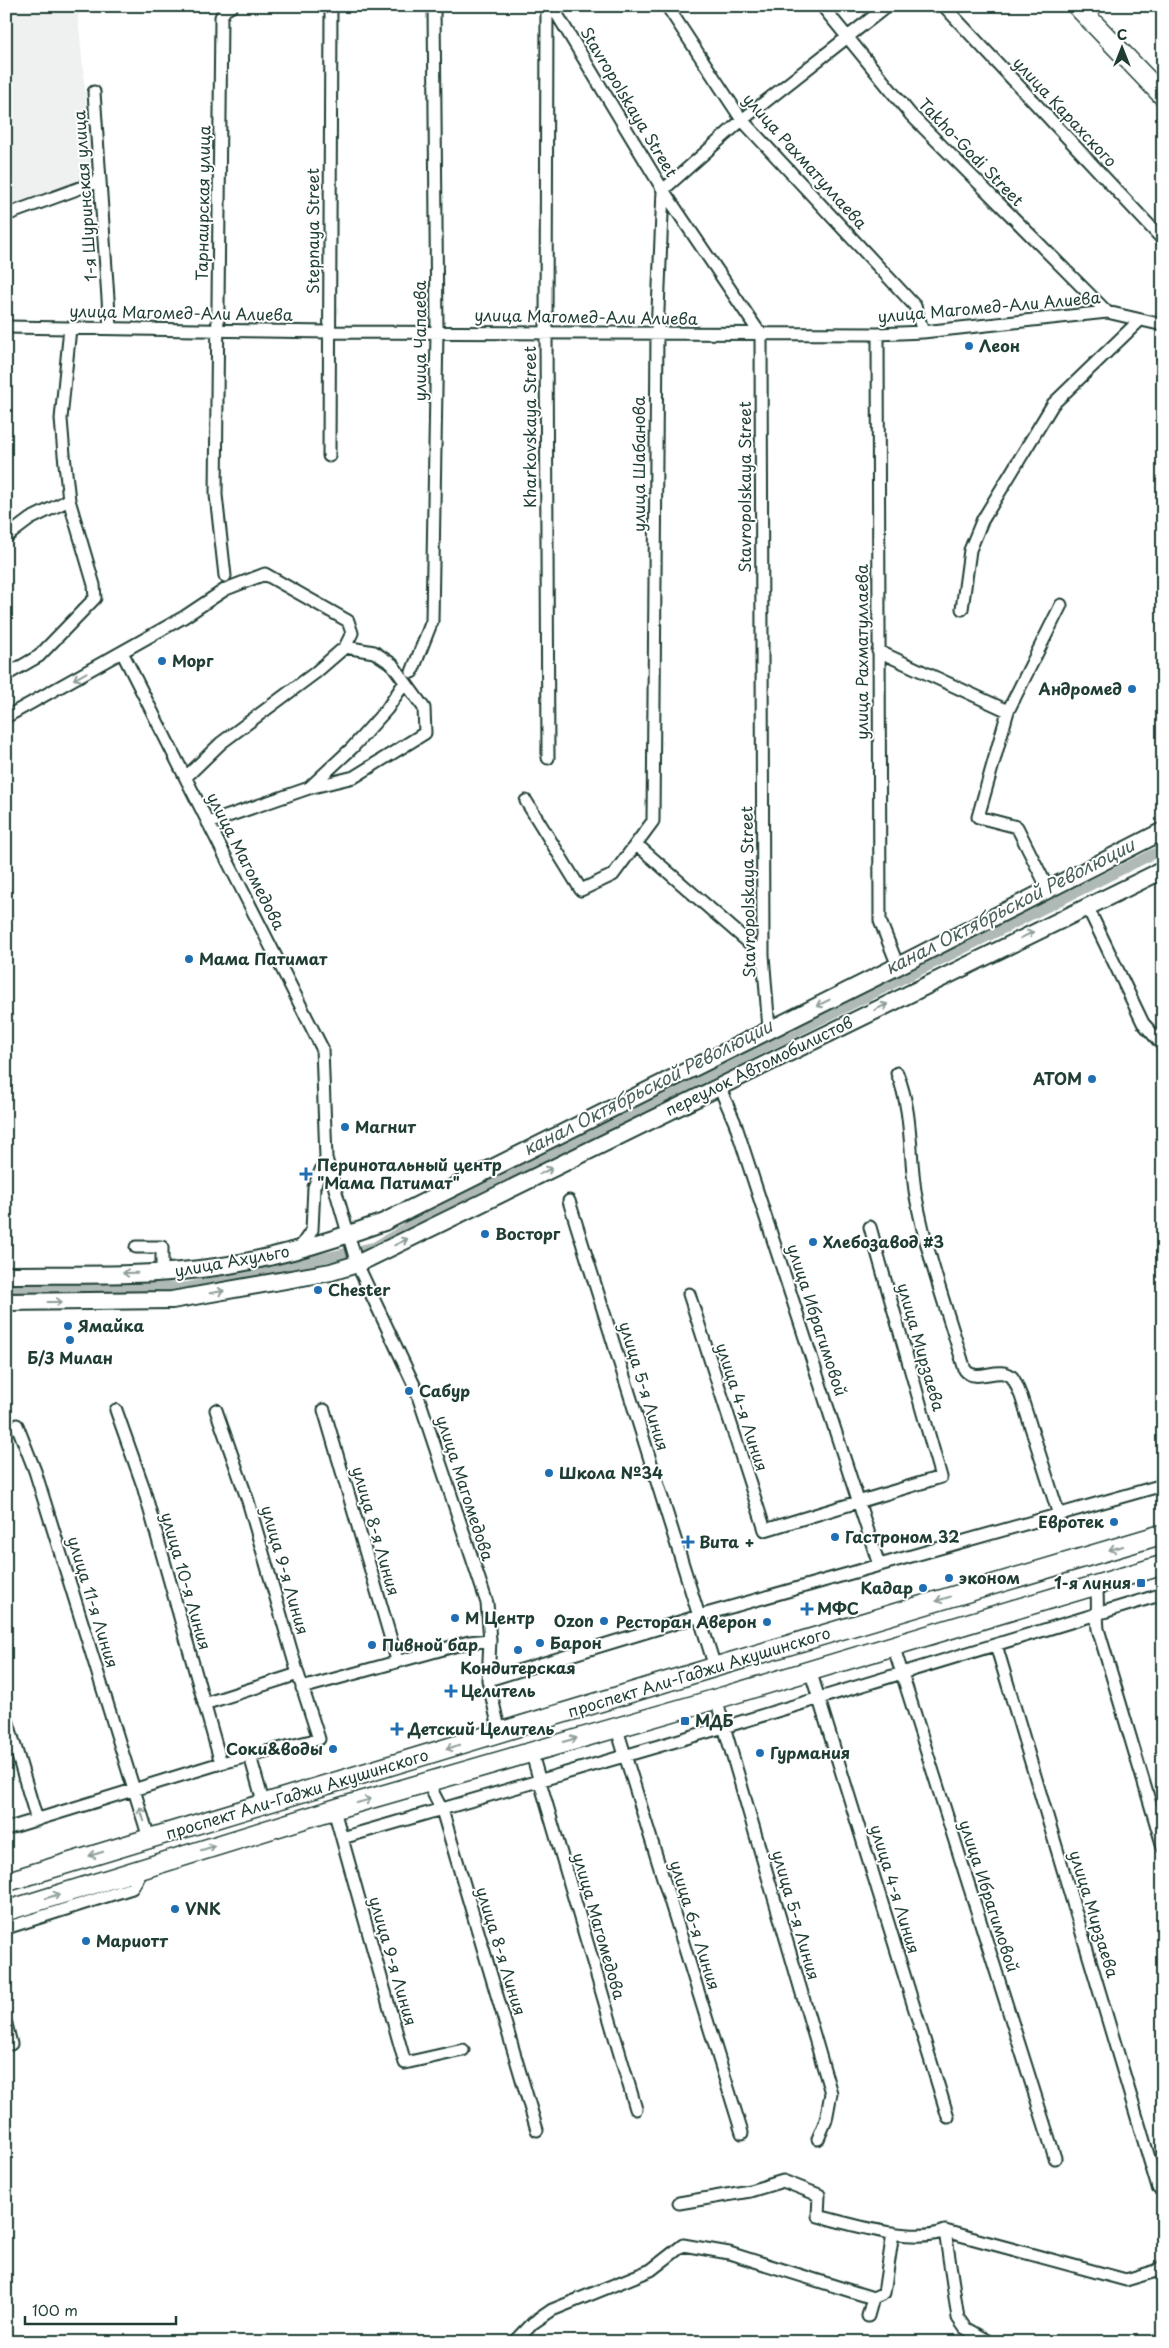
<svg xmlns="http://www.w3.org/2000/svg" width="1169" height="2348" font-family="'Playpen Sans',sans-serif">
	<rect width="100%" height="100%" fill="#fff"/>
	<filter id="ink" filterUnits="userSpaceOnUse"><feTurbulence type="fractalNoise" baseFrequency=".02" numOctaves="2"/><feDisplacementMap in="SourceGraphic" scale="10" xChannelSelector="R" yChannelSelector="G"/><feConvolveMatrix kernelMatrix="1 2 1 2 8 2 1 2 1" color-interpolation-filters="sRGB"/></filter>
	<g filter="url(#ink)">
		<path fill="#eef1f0" d="M6 6H90L78 15 93 176 6 207Z"/>
		<g fill="none" stroke-linecap="round" stroke-linejoin="round">
			<path stroke="#afbab7" stroke-width="10" d="M6 1288 189 1287 374 1247 425 1217 1163 849"/>
			<defs>
				<path id="minor" d="M547 6 546 332 548 758
					M552 6 663 190 761 335 763 955 769 1029
					M667 6 742 120 915 306 923 332
					M822 6 911 115 1107 312
					M944 6 1163 240
					M94 92 110 328
					M6 215 99 181
					M6 327 328 332 878 334 923 332 1107 312 1163 325
					M878 334 880 921 898 966
					M329 456 331 6
					M6 537 30 519 69 500
					M225 576 216 495 221 17 225 10 232 6
					M962 609 970 550 982 521 1053 404 1139 321
					M878 651 1008 711
					M122 652 322 1048 326 1158 357 1264 415 1387 487 1603 490 1640 488 1680 500 1733
					M412 672 432 621 437 331 434 6
					M6 675 39 656 95 598 94 585 69 500 64 455 61 419 70 328
					M6 717 184 617 226 589 265 574 348 621 352 633 345 647 374 652 392 664 424 708 425 733 354 777 309 788
					M186 777 221 743 315 673 345 647
					M526 801 581 890 613 875 653 821 657 334 663 190 742 120 887 6
					M208 823 309 788 352 748 387 709 405 682
					M636 844 763 955
					M1048 889 1017 827 978 817 1008 711 1061 605
					M1087 906 1143 1023 1163 1046
					M897 1073C913 1112 909 1157 916 1197 927 1256 948 1313 965 1370 976 1384 999 1365 1012 1377 1016 1382 1018 1390 1021 1396L1059 1515
					M719 1086 735 1123 879 1565
					M569 1201 715 1667
					M136 1247H162V1272
					M299 1249 312 1230 314 1187 326 1158
					M689 1294 765 1530 941 1477 870 1227
					M116 1410 143 1486 221 1763
					M324 1410 397 1660
					M17 1425 35 1471 149 1838
					M1096 1584C1099 1602 1096 1612 1098 1629L1163 1847
					M893 1645 1055 2158
					M996 1645 1158 2188 1163 2190
					M810 1670 948 2117
					M488 1680 699 1616 1163 1485
					M302 1688 469 1642 490 1640
					M716 1699 831 2093 826 2120 818 2139
					M204 1704 298 1674
					M6 1716 37 1820
					M616 1726 742 2133
					M531 1751 636 2109
					M250 1756 264 1805
					M428 1783 442 1810 537 2130
					M334 1810 405 2063 463 2050
					M6 1829 221 1763 319 1739 298 1674 248 1501 216 1410
					M342 1838 724 1727 1163 1594
					M6 1928 132 1888 144 1868
					M6 2024 11 2044
					M679 2203 750 2191 783 2181 819 2195 818 2216C851 2224 913 2244 945 2231
					M945 2231 1126 2280 1156 2271 1163 2266
					M945 2231 958 2318 965 2328 989 2342
					M868 2316 873 2298 884 2293 893 2233
					M515 2342 533 2323 552 2310 651 2270 683 2245 729 2253 873 2298"/>
				<path id="secondary" d="M6 1275C71 1274 136 1277 200 1269 263 1262 325 1243 384 1222L898 966 1163 831
					M6 1302 172 1300 331 1272 357 1264 1163 870"/>
				<path id="primary" d="M1077 6 1163 96
					M6 1882 715 1667 1163 1534
					M6 1911 345 1806 716 1699 1163 1565"/>
			</defs>
			<use href="#minor" stroke="#1f3d34" stroke-width="15"/>
			<use href="#secondary" stroke="#1f3d34" stroke-width="20"/>
			<use href="#primary" stroke="#1f3d34" stroke-width="22"/>
			<use href="#minor" stroke="#fff" stroke-width="11"/>
			<use href="#secondary" stroke="#fff" stroke-width="16"/>
			<use href="#primary" stroke="#fff" stroke-width="19"/>
		</g>
		<defs><path id="oneway-shaft" d="M-6 0H5M1.5-3L5.5 0L1.5 3" fill="none" stroke-width="1.6" stroke-linecap="round" stroke-linejoin="round" transform="scale(1.25)"/></defs>
		<g stroke="#8f9e9a">
			<use href="#oneway-shaft" transform="translate(80 676) rotate(151)"/>
			<use href="#oneway-shaft" transform="translate(1027 935) rotate(-26)"/>
			<use href="#oneway-shaft" transform="translate(823 1003) rotate(154)"/>
			<use href="#oneway-shaft" transform="translate(881 1007) rotate(-26)"/>
			<use href="#oneway-shaft" transform="translate(546 1171) rotate(-26)"/>
			<use href="#oneway-shaft" transform="translate(401 1242) rotate(-26)"/>
			<use href="#oneway-shaft" transform="translate(130 1273) rotate(179)"/>
			<use href="#oneway-shaft" transform="translate(217 1292) rotate(-10)"/>
			<use href="#oneway-shaft" transform="translate(55 1302)"/>
			<use href="#oneway-shaft" transform="translate(1116 1548) rotate(164)"/>
			<use href="#oneway-shaft" transform="translate(943 1599) rotate(163)"/>
			<use href="#oneway-shaft" transform="translate(570 1740) rotate(-16)"/>
			<use href="#oneway-shaft" transform="translate(453 1747) rotate(163)"/>
			<use href="#oneway-shaft" transform="translate(364 1801) rotate(-15)"/>
			<use href="#oneway-shaft" transform="translate(142 1814) rotate(-107)"/>
			<use href="#oneway-shaft" transform="translate(208 1848) rotate(-17)"/>
			<use href="#oneway-shaft" transform="translate(96 1854) rotate(163)"/>
			<use href="#oneway-shaft" transform="translate(53 1896) rotate(-17)"/>
		</g>
	</g>
	<g fill="#1f6fb2" stroke="#fff" stroke-width="2">
		<circle cx="969" cy="346" r="5"/>
		<circle cx="162" cy="661" r="5"/>
		<circle cx="1132" cy="689" r="5"/>
		<circle cx="189" cy="959" r="5"/>
		<circle cx="1092" cy="1079" r="5"/>
		<circle cx="345" cy="1127" r="5"/>
		<path d="M303.5 1166.5h5v5h5v5h-5v5h-5v-5h-5v-5h5z"/>
		<circle cx="485" cy="1234" r="5"/>
		<circle cx="813" cy="1242" r="5"/>
		<circle cx="318" cy="1290" r="5"/>
		<circle cx="68" cy="1326" r="5"/>
		<circle cx="70" cy="1340" r="5"/>
		<circle cx="409" cy="1391" r="5"/>
		<circle cx="549" cy="1473" r="5"/>
		<circle cx="1114" cy="1522" r="5"/>
		<circle cx="835" cy="1537" r="5"/>
		<path d="M685.5 1534.5h5v5h5v5h-5v5h-5v-5h-5v-5h5z"/>
		<circle cx="949" cy="1578" r="5"/>
		<rect x="1136" y="1578" width="10" height="10" rx="2.5"/>
		<circle cx="923" cy="1588" r="5"/>
		<path d="M804.5 1601.5h5v5h5v5h-5v5h-5v-5h-5v-5h5z"/>
		<circle cx="455" cy="1618" r="5"/>
		<circle cx="604" cy="1621" r="5"/>
		<circle cx="767" cy="1622" r="5"/>
		<circle cx="540" cy="1643" r="5"/>
		<circle cx="372" cy="1645" r="5"/>
		<circle cx="518" cy="1650" r="5"/>
		<path d="M448.5 1683.5h5v5h5v5h-5v5h-5v-5h-5v-5h5z"/>
		<rect x="680" y="1716" width="10" height="10" rx="2.5"/>
		<path d="M394.5 1721.5h5v5h5v5h-5v5h-5v-5h-5v-5h5z"/>
		<circle cx="333" cy="1749" r="5"/>
		<circle cx="760" cy="1753" r="5"/>
		<circle cx="175" cy="1909" r="5"/>
		<circle cx="86" cy="1941" r="5"/>
	</g>
	<g text-anchor="middle" stroke-width="4" stroke-linejoin="round" paint-order="stroke">
		<g font-size="16" fill="#1f3d34" stroke="#fff">
			<text transform="translate(629 102) rotate(59)" y="6">Stavropolskaya Street</text>
			<text transform="translate(1065 112) rotate(47)" y="6">улица Карахского</text>
			<text transform="translate(971 152) rotate(46)" y="6">Takho-Godi Street</text>
			<text transform="translate(805 161) rotate(48)" y="6">улица Рахматуллаева</text>
			<text transform="translate(85 196) rotate(-94)" y="6">1-я Шуринская улица</text>
			<text transform="translate(203 203) rotate(-89)" y="6">Тарнаирская улица</text>
			<text transform="translate(313 231) rotate(-90)" y="6">Stepnaya Street</text>
			<text transform="translate(989 307) rotate(-5)" y="6">улица Магомед-Али Алиева</text>
			<text transform="translate(181 313) rotate(1)" y="6">улица Магомед-Али Алиева</text>
			<text transform="translate(586 317) rotate(1)" y="6">улица Магомед-Али Алиева</text>
			<text transform="translate(420 341) rotate(-90)" y="6">улица Чапаева</text>
			<text transform="translate(530 427) rotate(-90)" y="6">Kharkovskaya Street</text>
			<text transform="translate(639 464) rotate(-90)" y="6">улица Шабанова</text>
			<text transform="translate(745 487) rotate(-90)" y="6">Stavropolskaya Street</text>
			<text transform="translate(862 652) rotate(-90)" y="6">улица Рахматуллаева</text>
			<text transform="translate(246 861) rotate(63)" y="6">улица Магомедова</text>
			<text transform="translate(748 892) rotate(-91)" y="6">Stavropolskaya Street</text>
			<text transform="translate(759 1066) rotate(-26)" y="6">переулок Автомобилистов</text>
			<text transform="translate(232 1261) rotate(-10)" y="6">улица Ахульго</text>
			<text transform="translate(817 1320) rotate(72)" y="6">улица Ибрагимовой</text>
			<text transform="translate(921 1347) rotate(74)" y="6">улица Мирзаева</text>
			<text transform="translate(644 1386) rotate(73)" y="6">улица 5-я Линия</text>
			<text transform="translate(742 1407) rotate(72)" y="6">улица 4-я Линия</text>
			<text transform="translate(465 1488) rotate(72)" y="6">улица Магомедова</text>
			<text transform="translate(376 1531) rotate(74)" y="6">улица 8-я Линия</text>
			<text transform="translate(285 1570) rotate(74)" y="6">улица 9-я Линия</text>
			<text transform="translate(186 1581) rotate(74)" y="6">улица 10-я Линия</text>
			<text transform="translate(93 1602) rotate(73)" y="6">улица 11-я Линия</text>
			<text transform="translate(699 1672) rotate(-17)" y="6">проспект Али-Гаджи Акушинского</text>
			<text transform="translate(297 1794) rotate(-17)" y="6">проспект Али-Гаджи Акушинского</text>
			<text transform="translate(895 1889) rotate(73)" y="6">улица 4-я Линия</text>
			<text transform="translate(989 1896) rotate(72)" y="6">улица Ибрагимовой</text>
			<text transform="translate(1094 1914) rotate(73)" y="6">улица Мирзаева</text>
			<text transform="translate(796 1915) rotate(74)" y="6">улица 5-я Линия</text>
			<text transform="translate(695 1925) rotate(73)" y="6">улица 6-я Линия</text>
			<text transform="translate(599 1926) rotate(74)" y="6">улица Магомедова</text>
			<text transform="translate(501 1951) rotate(73)" y="6">улица 8-я Линия</text>
			<text transform="translate(393 1961) rotate(74)" y="6">улица 9-я Линия</text>
		</g>
		<g font-size="16" font-weight="bold" fill="#1f3d34" stroke="#fff" text-anchor="start">
			<text x="979" y="352">Леон</text>
			<text x="172" y="667">Морг</text>
			<text x="1122" y="695" text-anchor="end">Андромед</text>
			<text x="199" y="965">Мама Патимат</text>
			<text x="1082" y="1085" text-anchor="end">АТОМ</text>
			<text x="355" y="1133">Магнит</text>
			<text x="317" y="1171">Перинотальный центр<tspan x="317" dy="18">"Мама Патимат"</tspan></text>
			<text x="495" y="1240">Восторг</text>
			<text x="823" y="1248">Хлебозавод #3</text>
			<text x="328" y="1296">Chester</text>
			<text x="78" y="1332">Ямайка</text>
			<text x="70" y="1364" text-anchor="middle">Б/З Милан</text>
			<text x="419" y="1397">Сабур</text>
			<text x="559" y="1479">Школа №34</text>
			<text x="1104" y="1528" text-anchor="end">Евротек</text>
			<text x="845" y="1543">Гастроном 32</text>
			<text x="699" y="1548">Вита +</text>
			<text x="959" y="1584">эконом</text>
			<text x="1131" y="1589" text-anchor="end">1-я линия</text>
			<text x="913" y="1594" text-anchor="end">Кадар</text>
			<text x="817" y="1615">МФС</text>
			<text x="465" y="1624">М Центр</text>
			<text x="594" y="1627" text-anchor="end">Ozon</text>
			<text x="757" y="1628" text-anchor="end">Ресторан Аверон</text>
			<text x="550" y="1649">Барон</text>
			<text x="382" y="1651">Пивной бар</text>
			<text x="518" y="1674" text-anchor="middle">Кондитерская</text>
			<text x="461" y="1697">Целитель</text>
			<text x="695" y="1727">МДБ</text>
			<text x="408" y="1735">Детский Целитель</text>
			<text x="323" y="1755" text-anchor="end">Соки&amp;воды</text>
			<text x="770" y="1759">Гурмания</text>
			<text x="185" y="1915">VNK</text>
			<text x="96" y="1947">Мариотт</text>
		</g>
		<g font-size="18" font-style="italic" fill="#4a625b" stroke="#fff">
			<text transform="translate(1010 907) rotate(-27)" y="6">канал Октябрьской Революции</text>
			<text transform="translate(648 1088) rotate(-27)" y="6">канал Октябрьской Революции</text>
		</g>
	</g>
	<rect width="1169" height="2348" fill="none" stroke="#fff" stroke-width="25"/>
	<rect x="12" y="12" width="1144" height="2323" fill="none" stroke="#1f3d34" stroke-width="2" filter="url(#ink)"/>
	<g transform="translate(1122 48)" stroke="#ffffff" stroke-width="4" paint-order="stroke">
	<path d="M0-4L9 19L0 12L-9 19Z" fill="#1f3d34"/>
	<text y="-8" font-size="14" font-weight="bold" text-anchor="middle" fill="#1f3d34">С</text>
	</g>
	<path d="M25 2316v8h151v-8" fill="none" stroke="#1f3d34" stroke-width="2.5"/>
	<text x="32" y="2316" font-size="15" fill="#1f3d34" stroke="#ffffff" stroke-width="4" paint-order="stroke">100 m</text>
</svg>
